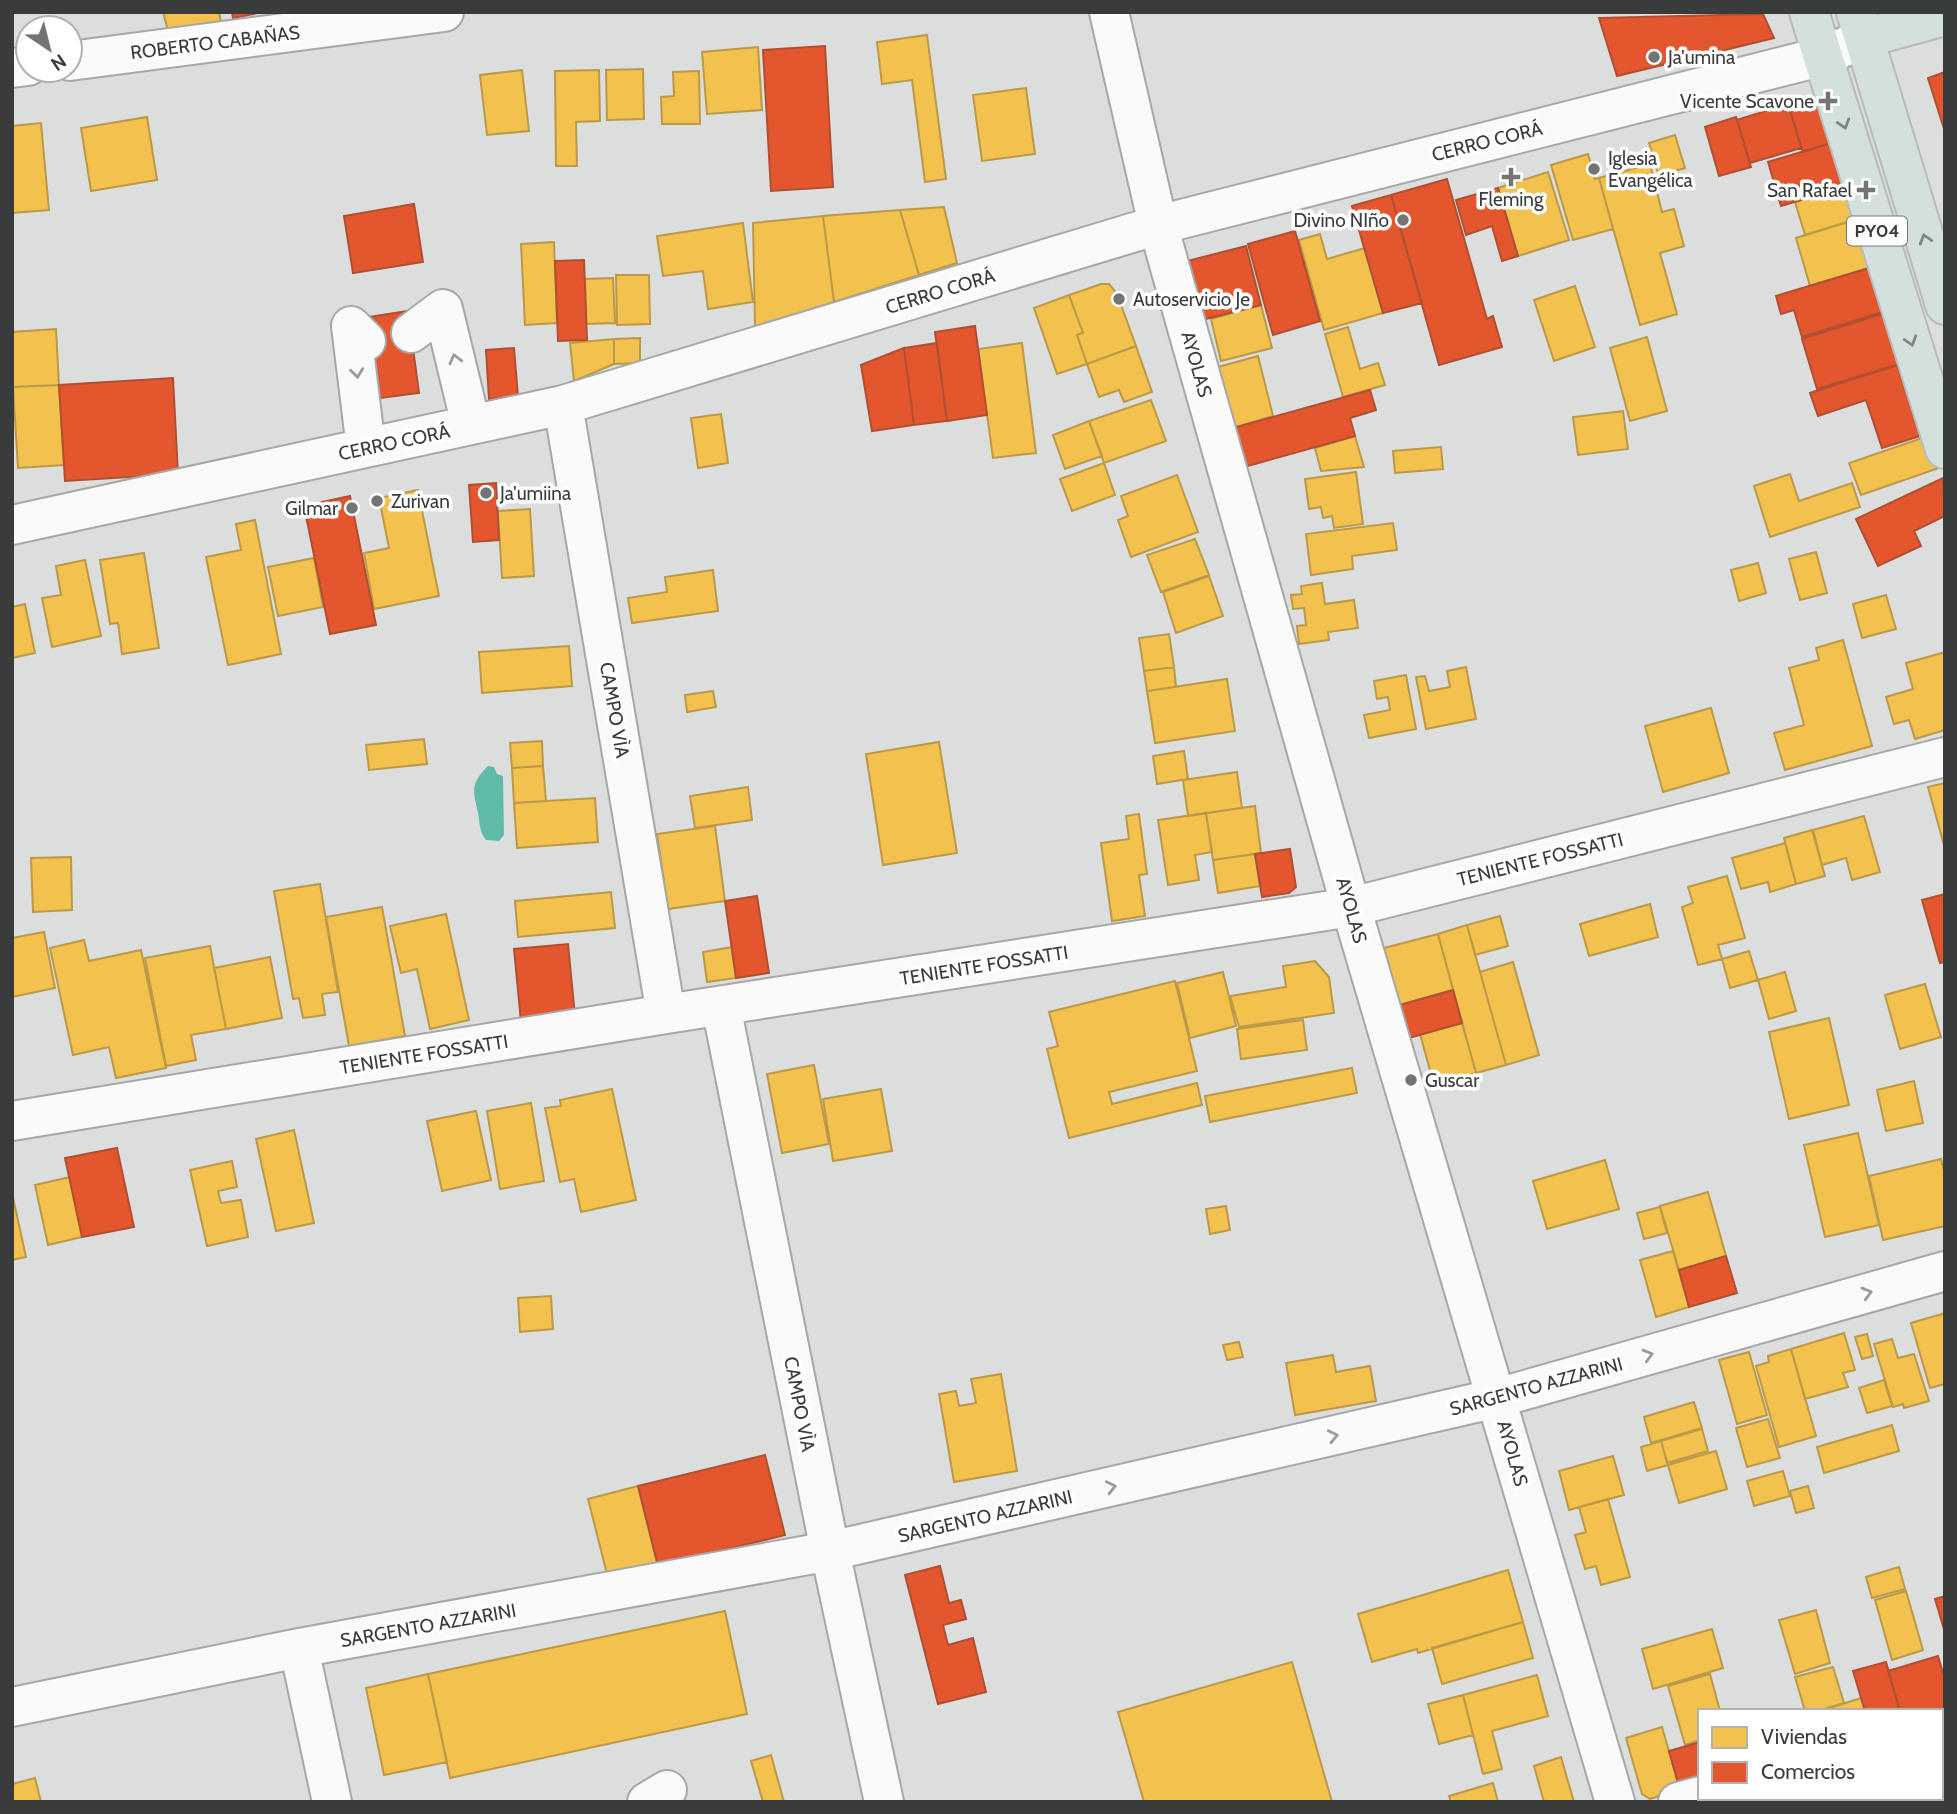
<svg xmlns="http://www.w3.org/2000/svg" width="1957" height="1814" font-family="Cabin,sans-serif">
	<rect width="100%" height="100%" fill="#dcdedd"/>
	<path fill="#60baa8" d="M488 766 494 767 497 774 503 776 504 835 499 841 486 840C479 831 480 823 478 813 473 790 470 784 488 766Z"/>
	<path fill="#f2c14e" stroke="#bb9948" stroke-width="2" d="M163 12H219L221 22 169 35Z
		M927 35 946 179 925 182 912 80 882 84 877 42Z
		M758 47 762 110 707 114 702 52Z
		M643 69 644 119 607 120 606 70Z
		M522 70 529 131 487 135 480 75Z
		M599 70 600 121 576 122 577 166H556L555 71Z
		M699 71 700 124H662L661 97 674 96 673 72Z
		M1026 88 1035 154 982 161 973 95Z
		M147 117 157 180 91 191 81 128Z
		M41 123 49 210 12 213V126Z
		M1675 135 1685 168 1659 176 1649 143Z
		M1588 154 1595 179 1599 178 1613 229 1573 240 1551 165Z
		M1650 164 1662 212 1674 209 1684 246 1660 253 1677 314 1640 325 1599 178Z
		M1548 172 1569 240 1518 256 1498 188Z
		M1857 184 1866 216 1805 235 1795 202Z
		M944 207 957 263 919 275 900 210Z
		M900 210 919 275 834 302 823 216Z
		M823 216 834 302 755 327 753 223Z
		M1854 220 1869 268 1810 286 1796 238Z
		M743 223 753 302 708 309 703 271 663 276 657 236Z
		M1320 234 1327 259 1365 248 1383 313 1324 330 1299 240Z
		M554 242 557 323 525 325 521 244Z
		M616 275H649L650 324 617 325Z
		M613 278 615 323 586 324 585 279Z
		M1101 284H1109L1117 294 1136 346 1087 364 1077 335 1083 333 1069 295Z
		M1575 286 1595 347 1554 361 1534 300Z
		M1069 295 1083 333 1077 335 1087 364 1057 374 1034 308Z
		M1261 305 1272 348 1221 361 1211 319Z
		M1348 327 1360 369 1378 363 1385 385 1343 397 1325 334Z
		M56 329 59 385 13 387 12 332Z
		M1647 337 1667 411 1630 421 1610 348Z
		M640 338V363L614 364V339Z
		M614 339V364L574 381 570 343Z
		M1022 343 1036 453 993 458 978 349Z
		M1136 346 1152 392 1124 402 1119 390 1099 397 1087 364Z
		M1258 356 1273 416 1233 428 1218 367Z
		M59 385 64 465 18 468 13 387Z
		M1151 400 1166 441 1104 463 1089 421Z
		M1623 411 1628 449 1578 455 1573 417Z
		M721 414 728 463 698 468 691 418Z
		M1089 421 1102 456 1065 469 1053 435Z
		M1931 435 1942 467 1861 495 1849 463Z
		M1355 436 1364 467 1321 471 1315 448Z
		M1441 447 1443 469 1395 473 1393 451Z
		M1104 463 1115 495 1072 511 1060 479Z
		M1356 472 1363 524 1334 528 1332 516 1323 518 1321 507 1309 509 1305 479Z
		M1790 474 1799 501 1852 483 1860 507 1770 537 1754 486Z
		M1177 475 1198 532 1131 557 1118 520 1128 516 1121 496Z
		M418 490 439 596 374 609 364 553 389 548 379 498Z
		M530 509 534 576 502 578 498 511Z
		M255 520 281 654 228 665 206 557 241 550 236 524Z
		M1393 523 1397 550 1352 556 1353 569 1311 575 1306 534Z
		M1195 539 1209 575 1161 592 1147 555Z
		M1816 552 1827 593 1800 600 1789 559Z
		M144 553 159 648 122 654 118 623 110 624 100 560Z
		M314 558 323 607 278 616 268 567Z
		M85 560 101 636 52 647 42 598 61 595 56 566Z
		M1758 563 1766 593 1739 601 1731 570Z
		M713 570 718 611 632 623 628 598 667 592 665 577Z
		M1209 576 1223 616 1176 633 1163 592Z
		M1322 583 1325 604 1354 600 1358 628 1328 632 1329 640 1299 644 1297 626 1306 625 1304 608 1293 609 1291 595 1302 594 1301 586Z
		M1886 595 1896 629 1862 638 1853 604Z
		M25 604 35 653 12 658V607Z
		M1169 634 1174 667 1144 671 1139 638Z
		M1843 640 1872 746 1785 770 1774 733 1804 725 1789 668 1819 660 1816 648Z
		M569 646 572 686 482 693 479 652Z
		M1945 652V730L1915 739 1909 720 1894 724 1886 697 1913 689 1906 663Z
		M1174 667 1176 687 1147 691 1144 671Z
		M1466 667 1476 719 1426 729 1416 677 1425 676 1429 691 1450 687 1447 671Z
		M1406 675 1416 729 1369 738 1364 715 1390 710 1388 697 1377 699 1374 681Z
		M1227 679 1235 731 1155 743 1147 691Z
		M713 691 716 707 687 712 685 695Z
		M1711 708 1729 773 1663 792 1645 726Z
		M424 739 427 764 369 770 366 745Z
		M542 741 543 766 512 768 510 743Z
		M939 742 957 853 883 865 866 754Z
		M1184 751 1188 779 1157 784 1153 756Z
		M543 766 546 801 514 803 512 768Z
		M1237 772 1242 808 1188 816 1183 780Z
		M1945 783V849L1928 787Z
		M748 787 752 820 695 828 690 796Z
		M595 798 598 842 517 848 514 803Z
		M1255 806 1261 853 1213 860 1206 813Z
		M1206 813 1212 852 1195 855 1199 880 1168 885 1158 820Z
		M1139 814 1147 874 1139 875 1145 916 1112 921 1101 843 1129 839 1126 816Z
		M1864 816 1880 872 1852 880 1846 858 1822 865 1813 830Z
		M715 826 725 901 668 909 657 834Z
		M1812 830 1825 876 1796 884 1784 838Z
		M1785 843 1796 884 1770 892 1768 882 1741 889 1732 858Z
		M1255 854 1260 886 1218 893 1213 860Z
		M71 857 72 910 33 912 31 858Z
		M1727 876 1745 938 1718 945 1722 959 1698 965 1682 907 1693 903 1688 887Z
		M320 884 338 992 322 994 325 1015 303 1018 299 998 293 999 274 891Z
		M611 892 615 928 518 937 515 901Z
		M1650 904 1658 937 1589 956 1580 924Z
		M382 907 405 1036 349 1046 326 917Z
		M446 914 469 1020 430 1029 417 969 401 973 390 926Z
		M1500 916 1508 946 1475 955 1467 925Z
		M1467 925 1506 1065 1476 1073 1438 934Z
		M44 932 55 988 12 997V938Z
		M1438 934 1453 990 1400 1005 1384 948Z
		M84 940 89 961 141 950 166 1068 116 1078 109 1047 73 1055 50 948Z
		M210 946 226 1029 191 1035 196 1060 166 1066 145 958Z
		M732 947 736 978 707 982 703 952Z
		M1749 951 1758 980 1730 988 1722 959Z
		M270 957 282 1018 226 1029 214 968Z
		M1315 961 1329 977 1334 1013 1239 1027 1230 996 1286 987 1283 966Z
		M1513 962 1539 1055 1506 1065 1480 972Z
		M1223 972 1236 1026 1190 1038 1177 983Z
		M1785 972 1796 1011 1769 1019 1758 980Z
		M1175 981 1197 1071 1109 1092 1112 1104 1197 1083 1202 1105 1069 1138 1047 1049 1058 1046 1049 1012Z
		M1925 984 1941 1037 1900 1049 1885 995Z
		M1829 1018 1849 1105 1789 1119 1769 1032Z
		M1303 1020 1307 1050 1241 1059 1237 1029Z
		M1462 1023 1476 1073 1434 1085 1420 1034Z
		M814 1065 829 1144 782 1153 767 1074Z
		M1352 1068 1357 1093 1210 1122 1205 1096Z
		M1914 1081 1923 1123 1886 1131 1877 1090Z
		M612 1089 636 1200 581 1212 574 1179 560 1182 545 1108 561 1106 560 1100Z
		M881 1089 892 1151 833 1161 823 1099Z
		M531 1103 544 1181 500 1189 487 1111Z
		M476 1111 491 1180 442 1191 427 1121Z
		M294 1130 314 1223 276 1231 256 1139Z
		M1858 1133 1879 1225 1825 1237 1804 1145Z
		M1941 1159 1945 1175V1226L1883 1240 1869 1176Z
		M1605 1160 1619 1209 1547 1229 1533 1181Z
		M232 1161 237 1187 218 1191 221 1203 241 1200 248 1237 207 1246 190 1170Z
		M70 1177 82 1237 48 1245 35 1185Z
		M1708 1192 1726 1256 1679 1270 1660 1206Z
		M12 1193 26 1257 12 1260Z
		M1226 1206 1230 1230 1210 1234 1206 1209Z
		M1660 1207 1667 1233 1644 1239 1637 1213Z
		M1673 1251 1689 1307 1656 1317 1640 1260Z
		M551 1296 553 1329 520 1332 518 1298Z
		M1945 1313V1384L1930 1388 1911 1323Z
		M1844 1333 1855 1370 1843 1373 1848 1387 1805 1399 1791 1349Z
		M1867 1334 1873 1356 1862 1359 1855 1337Z
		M1892 1339 1898 1358 1914 1354 1929 1401 1904 1408 1903 1404 1893 1407 1874 1344Z
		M1239 1342 1243 1357 1227 1360 1223 1345Z
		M1791 1349 1816 1436 1779 1447 1756 1366 1769 1362 1768 1356Z
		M1749 1352 1767 1415 1737 1424 1719 1360Z
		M1333 1355 1336 1372 1370 1366 1376 1401 1295 1415 1286 1363Z
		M1001 1374 1017 1471 954 1482 939 1394 956 1391 959 1406 976 1403 971 1379Z
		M1884 1380 1892 1406 1867 1413 1859 1388Z
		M1694 1402 1702 1428 1651 1443 1644 1417Z
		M1768 1419 1780 1458 1747 1467 1736 1428Z
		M1892 1425 1899 1451 1824 1473 1817 1447Z
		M1702 1429 1708 1451 1667 1463 1661 1441Z
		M1661 1441 1668 1465 1647 1471 1641 1447Z
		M1716 1451 1727 1489 1679 1503 1668 1465Z
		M1613 1456 1624 1495 1569 1510 1559 1471Z
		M1783 1471 1790 1496 1754 1506 1747 1481Z
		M638 1486 658 1566 608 1578 588 1499Z
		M1808 1486 1814 1508 1796 1513 1790 1491Z
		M1608 1499 1630 1577 1601 1585 1596 1566 1585 1569 1575 1535 1586 1532 1579 1507Z
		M1899 1567 1905 1589 1872 1598 1866 1577Z
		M1508 1570 1523 1622 1418 1653 1417 1649 1372 1662 1358 1614Z
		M1906 1591 1923 1650 1892 1660 1875 1600Z
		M1816 1610 1830 1663 1795 1674 1779 1620Z
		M725 1611 747 1714 450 1778 428 1674Z
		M1523 1622 1533 1658 1442 1684 1432 1648Z
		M1712 1629 1723 1668 1653 1689 1642 1649Z
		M1292 1662 1332 1802H1144L1118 1712Z
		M1833 1667 1844 1703 1818 1711H1805L1795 1677Z
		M428 1674 447 1762 384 1775 366 1688Z
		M1710 1674 1720 1711H1700V1740L1685 1745 1668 1686Z
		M1537 1675 1548 1716 1492 1731 1502 1769 1483 1774 1463 1695Z
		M1463 1695 1473 1735 1439 1744 1428 1704Z
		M1861 1698 1865 1711H1820Z
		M1662 1727 1680 1790 1650 1799 1642 1794 1626 1738Z
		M771 1755 784 1802H763L751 1761Z
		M1561 1757 1574 1802H1544L1534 1766Z
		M35 1778 41 1802H12V1784Z
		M1493 1783 1498 1802H1451L1449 1796Z"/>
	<path fill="#e4572e" stroke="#b14f32" stroke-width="2" d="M232 12H263L233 18Z
		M1763 14 1774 38 1617 76 1599 18Z
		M825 46 833 187 771 191 763 50Z
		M1945 72V132L1928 78Z
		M1822 94 1844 139 1803 152 1788 104Z
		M1788 104 1801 148 1750 163 1737 120Z
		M1736 117 1751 167 1719 176 1705 127Z
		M1844 139 1857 183 1781 206 1768 162Z
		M1447 179 1487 319 1493 316 1502 347 1439 365 1391 195Z
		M1498 188 1518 256 1502 261 1492 226 1466 235 1456 200Z
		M1391 195 1422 303 1383 313 1352 206Z
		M414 204 423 262 353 273 344 216Z
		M1295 231 1320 321 1273 335 1248 244Z
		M1246 246 1261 305 1186 324 1172 265Z
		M584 260 587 340 558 341 555 261Z
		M1879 265 1892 309 1802 337 1794 310 1781 314 1776 296Z
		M1894 310 1909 361 1817 389 1802 339Z
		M408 311 419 393 373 399 362 318Z
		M975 326 987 415 947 421 935 332Z
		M937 343 947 421 914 425 904 348Z
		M514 348 518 397 489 399 486 350Z
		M904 348 914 425 872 431 861 365Z
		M1897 365 1920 436 1882 448 1866 400 1818 416 1810 393Z
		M173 378 178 474 65 481 59 385Z
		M1370 390 1376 410 1350 418 1355 436 1244 467 1233 428Z
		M1943 478 1945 516 1914 531 1921 546 1878 566 1856 519Z
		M496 483 499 540 473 542 469 485Z
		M350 496 376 625 330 634 304 506Z
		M1290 849 1296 887 1289 893 1262 897 1255 854Z
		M1945 894V962L1940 963 1922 900Z
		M757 896 769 973 736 978 725 901Z
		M568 944 575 1016 521 1022 514 949Z
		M1453 990 1462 1023 1409 1038 1400 1005Z
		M117 1148 134 1227 82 1237 65 1158Z
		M1726 1256 1737 1293 1689 1307 1679 1270Z
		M765 1455 785 1535 658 1566 638 1486Z
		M940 1566 949 1603 961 1600 966 1619 943 1625 948 1645 973 1638 986 1692 938 1704 905 1575Z
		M1945 1596V1633L1935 1599Z
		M1938 1656 1945 1680V1720L1941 1711H1900L1888 1671Z
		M1886 1662 1900 1711H1865L1853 1671Z
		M1700 1742V1784L1680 1790 1669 1751Z"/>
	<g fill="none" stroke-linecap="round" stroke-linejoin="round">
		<defs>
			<path id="minor" d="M1109 12 1158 225 1351 907 1615 1802
				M70 61 444 12
				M12 68 28 66
				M411 333 443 309 471 425
				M366 341 351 326 366 448
				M563 405 666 1014
				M12 525 563 405 1158 225 1824 56 1864 38
				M721 1006 830 1551 884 1802
				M12 1121 666 1014 1351 907 1945 757
				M299 1648 332 1802
				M12 1707 299 1648 830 1551 1497 1398 1945 1271
				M1941 1730H1945
				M647 1802 667 1790
				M1678 1802 1700 1796"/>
			<path id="major" d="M1809 12 1945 449
				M1856 12 1945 305
				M1864 38 1945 16"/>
		</defs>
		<use href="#minor" stroke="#a6a7a7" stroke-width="42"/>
		<use href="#major" stroke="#b9baba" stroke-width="42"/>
		<use href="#minor" stroke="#fafafa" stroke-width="38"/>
		<use href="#major" stroke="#d4e0de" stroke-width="38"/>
	</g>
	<defs><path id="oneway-chevron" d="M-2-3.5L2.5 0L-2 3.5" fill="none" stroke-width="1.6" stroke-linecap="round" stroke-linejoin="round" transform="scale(1.75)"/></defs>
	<g stroke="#7f8684">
		<use href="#oneway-chevron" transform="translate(1844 124) rotate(73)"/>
		<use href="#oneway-chevron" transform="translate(1925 239) rotate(-107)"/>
		<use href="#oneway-chevron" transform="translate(1911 341) rotate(73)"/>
	</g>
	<g stroke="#9a9b9a">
		<use href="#oneway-chevron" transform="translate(455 359) rotate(-104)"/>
		<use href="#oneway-chevron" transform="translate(357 373) rotate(83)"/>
		<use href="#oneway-chevron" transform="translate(1867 1293) rotate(-16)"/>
		<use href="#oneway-chevron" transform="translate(1648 1355) rotate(-16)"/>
		<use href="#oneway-chevron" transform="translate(1333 1436) rotate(-13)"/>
		<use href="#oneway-chevron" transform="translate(1111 1487) rotate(-13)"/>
	</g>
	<g fill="#737574" stroke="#fff" stroke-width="2.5">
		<circle cx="1654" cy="57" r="7"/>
		<path d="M1824.5 90.5h7v7h7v7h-7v7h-7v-7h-7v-7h7z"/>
		<circle cx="1594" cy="169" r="7"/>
		<path d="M1507.5 166.5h7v7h7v7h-7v7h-7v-7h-7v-7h7z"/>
		<path d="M1862.5 179.5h7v7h7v7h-7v7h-7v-7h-7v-7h7z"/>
		<circle cx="1403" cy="220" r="7"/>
		<circle cx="1119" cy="299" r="7"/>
		<circle cx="486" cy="493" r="7"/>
		<circle cx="377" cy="501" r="7"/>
		<circle cx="352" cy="508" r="7"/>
		<circle cx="1411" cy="1080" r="7"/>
	</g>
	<g text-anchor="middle" stroke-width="7" stroke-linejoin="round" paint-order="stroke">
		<rect fill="#fff" stroke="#757676" stroke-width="2" x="1847" y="216.5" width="60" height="29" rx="5"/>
		<g font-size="18" font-weight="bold" fill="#3a3c3b">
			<text x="1877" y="237">PY04</text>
		</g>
		<g font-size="19" fill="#3a3c3b" stroke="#fff">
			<text transform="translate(215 42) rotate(-7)" y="7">ROBERTO CABAÑAS</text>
			<text transform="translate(1487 141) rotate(-14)" y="7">CERRO CORÁ</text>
			<text transform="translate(940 291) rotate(-17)" y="7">CERRO CORÁ</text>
			<text transform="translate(1197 364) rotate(74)" y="7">AYOLAS</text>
			<text transform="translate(394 442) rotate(-12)" y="7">CERRO CORÁ</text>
			<text transform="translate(615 710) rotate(80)" y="7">CAMPO VÌA</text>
			<text transform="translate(1540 859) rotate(-14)" y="7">TENIENTE FOSSATTI</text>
			<text transform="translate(1352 910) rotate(74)" y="7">AYOLAS</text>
			<text transform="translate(984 965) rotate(-9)" y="7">TENIENTE FOSSATTI</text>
			<text transform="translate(424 1054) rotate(-9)" y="7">TENIENTE FOSSATTI</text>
			<text transform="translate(1536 1386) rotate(-15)" y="7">SARGENTO AZZARINI</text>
			<text transform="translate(800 1404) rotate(79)" y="7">CAMPO VÌA</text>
			<text transform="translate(1513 1453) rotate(74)" y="7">AYOLAS</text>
			<text transform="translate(985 1516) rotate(-13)" y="7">SARGENTO AZZARINI</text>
			<text transform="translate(428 1625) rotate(-10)" y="7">SARGENTO AZZARINI</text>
		</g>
		<g font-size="19" fill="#3a3c3b" stroke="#fff" text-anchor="start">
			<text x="1668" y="64">Ja'umina</text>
			<text x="1814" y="108" text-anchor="end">Vicente Scavone</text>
			<text x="1608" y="165">Iglesia<tspan x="1608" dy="22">Evangélica</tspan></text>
			<text x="1852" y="197" text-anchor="end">San Rafael</text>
			<text x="1511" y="206" text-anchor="middle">Fleming</text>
			<text x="1389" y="227" text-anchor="end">Divino NIño</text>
			<text x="1133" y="306">Autoservicio Je</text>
			<text x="500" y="500">Ja'umiina</text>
			<text x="391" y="508">Zurivan</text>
			<text x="338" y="515" text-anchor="end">Gilmar</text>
			<text x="1425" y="1087">Guscar</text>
		</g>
	</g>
	<rect width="1957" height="1814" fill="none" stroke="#3a3c3b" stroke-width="28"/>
	<rect x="1698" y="1709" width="245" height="91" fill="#ffffff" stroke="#b0b1b1" stroke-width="2"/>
	<rect x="1712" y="1727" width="35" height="21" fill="#f2c14e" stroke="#b0b1b1" stroke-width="2"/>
	<text x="1761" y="1744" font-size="21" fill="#3a3c3b">Viviendas</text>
	<rect x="1712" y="1762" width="35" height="21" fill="#e4572e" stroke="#b0b1b1" stroke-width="2"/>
	<text x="1761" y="1779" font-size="21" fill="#3a3c3b">Comercios</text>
	<g transform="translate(49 49) rotate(145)"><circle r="33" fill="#ffffff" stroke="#b0b1b1" stroke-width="2"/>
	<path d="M0-5L12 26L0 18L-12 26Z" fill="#737574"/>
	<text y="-10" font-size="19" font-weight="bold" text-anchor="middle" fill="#3a3c3b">N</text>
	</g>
</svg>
